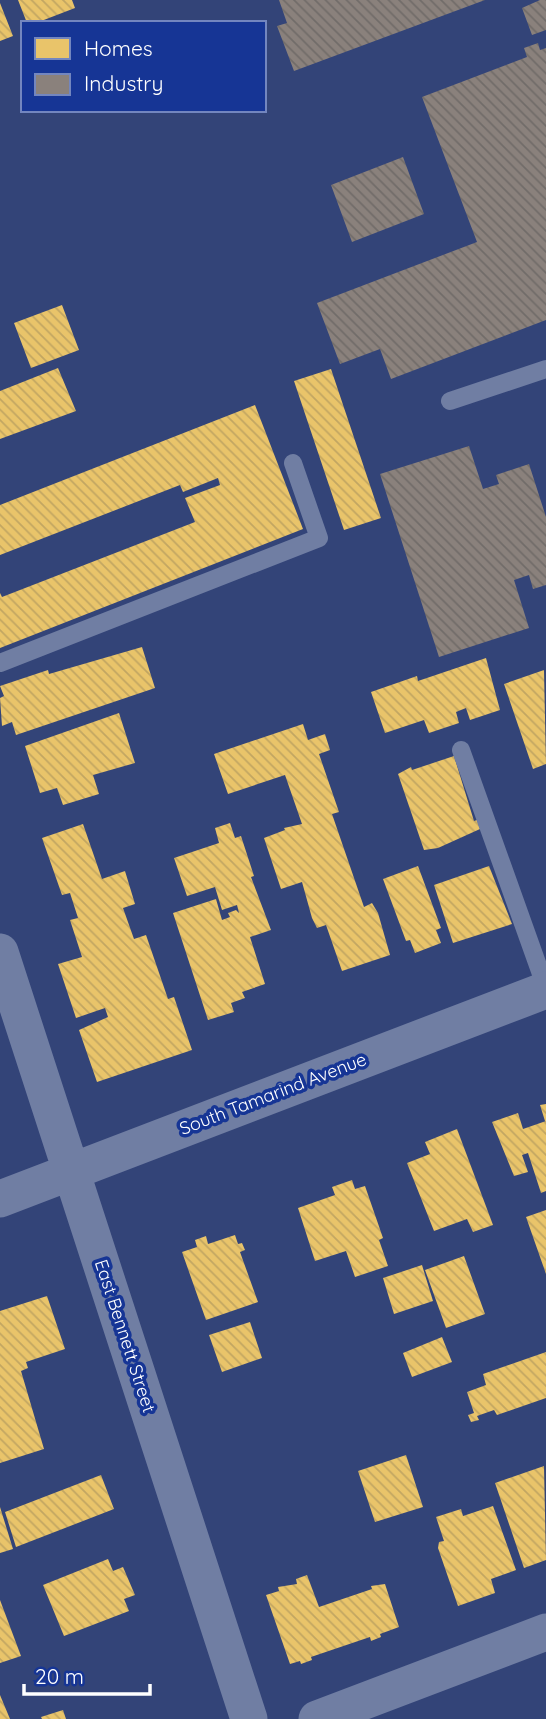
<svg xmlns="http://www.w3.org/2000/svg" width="546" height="1719" font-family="Quicksand,sans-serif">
	<defs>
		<pattern id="homes-back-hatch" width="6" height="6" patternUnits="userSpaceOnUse" patternTransform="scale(1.75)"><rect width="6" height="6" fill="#e9c46a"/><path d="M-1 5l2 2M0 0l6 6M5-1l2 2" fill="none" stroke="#c2a662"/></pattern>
		<pattern id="industry-back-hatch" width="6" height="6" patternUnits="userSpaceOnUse" patternTransform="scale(1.75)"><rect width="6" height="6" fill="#8a817c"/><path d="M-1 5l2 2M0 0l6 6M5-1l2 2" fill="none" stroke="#716c69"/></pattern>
	</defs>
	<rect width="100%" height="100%" fill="#334478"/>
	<path fill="url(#homes-back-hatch)" d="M18 0H72L75 8 36 23H27Z
		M0 3 13 36 0 41Z
		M62 305 79 350 31 368 14 323Z
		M58 368 76 411 0 439V391Z
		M331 369 381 518 344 530 294 381Z
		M255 405 303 529 0 648V593L2 597 195 522 185 498 220 485 218 478 183 492 180 485 0 555V505Z
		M142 647 155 688 16 735 12 722 2 726 0 698 4 696 0 686 48 670 49 674Z
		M486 658 500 710 470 720 466 708 456 712 459 723 429 733 424 720 385 733 371 692 417 676 418 681Z
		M544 670 546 764 533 769 504 684Z
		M119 713 135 763 93 775 99 794 63 805 57 788 40 793 25 746Z
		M303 724 308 740 325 734 330 750 319 754 339 812 332 814 364 907 372 903 378 913 390 955 342 971 326 925 317 928 312 918 302 882 281 889 264 838 285 830 284 828 302 824 285 775 228 794 214 754Z
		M454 756 474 821 477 820 480 829 438 848 424 850 398 774 411 767 412 770Z
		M230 823 235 838 241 836 254 876 251 877 271 930 250 937 265 984 242 992 245 998 231 1003 234 1012 208 1020 173 913 216 899 222 920 230 917 228 913 236 910 239 913 237 905 222 910 215 887 187 896 174 858 219 843 215 828Z
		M83 824 102 879 125 871 135 904 123 908 134 939 146 935 168 999 174 997 192 1050 97 1082 79 1030 108 1017 105 1008 76 1018 58 964 82 957 70 920 78 918 70 893 62 895 42 838Z
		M418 866 441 928 436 930 441 943 415 953 410 940 406 941 383 879Z
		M489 866 512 924 453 943 434 885Z
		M546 1104V1121H545L540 1105Z
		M518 1113 523 1129 546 1121V1191L541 1193 528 1153 522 1155 528 1172 514 1176 492 1122Z
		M457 1129 493 1225 473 1232 467 1219 434 1231 407 1163 430 1154 425 1142Z
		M352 1180 355 1189 365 1186 383 1238 379 1240 388 1266 355 1277 346 1251 315 1261 298 1208 335 1195 332 1187Z
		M546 1210V1274L526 1217Z
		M235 1235 238 1244 242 1243 245 1250 240 1252 258 1302 206 1320 182 1252 197 1247 195 1240 206 1236 208 1244Z
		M464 1256 485 1314 446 1328 425 1270Z
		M422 1265 433 1301 394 1314 383 1278Z
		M47 1296 65 1349 26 1362 28 1368 21 1371 44 1449 0 1463V1311Z
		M250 1322 262 1358 222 1372 209 1335Z
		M442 1337 452 1362 412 1377 403 1353Z
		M546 1352V1398L497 1415 494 1410 477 1416 479 1420 471 1422 468 1415 474 1413 467 1392 486 1385 483 1374Z
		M406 1455 423 1507 375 1522 358 1471Z
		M544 1466 546 1560 524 1568 495 1483Z
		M101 1475 114 1509 16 1547 5 1512Z
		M493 1506 516 1570 491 1579 495 1593 458 1606 438 1548 439 1542 444 1541 436 1517 461 1509 463 1516Z
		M0 1507 13 1549 0 1553Z
		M108 1559 113 1571 123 1567 135 1595 124 1599 129 1611 64 1636 43 1585Z
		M307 1575 319 1607 372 1589 371 1586 385 1584 399 1627 380 1634 381 1637 371 1641 370 1637 311 1657 312 1660 301 1664 300 1661 290 1664 266 1595 279 1591 278 1587 297 1584 296 1579Z
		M0 1600 21 1656 0 1663Z
		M0 1695 10 1719H0Z
		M63 1710 66 1719H42L41 1717Z"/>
	<path fill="url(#industry-back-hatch)" d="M279 0H485L294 71 277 26 287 23Z
		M540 0H546V30L532 35 522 8Z
		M538 43 540 50 546 48V320L391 379 380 349 340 364 317 303 477 242 422 97 527 57 524 48Z
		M403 157 424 214 352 242 331 185Z
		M469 446 483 489 499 484 496 475 529 464 546 517V585L533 589 529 575 514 580 529 628 439 657 380 474Z"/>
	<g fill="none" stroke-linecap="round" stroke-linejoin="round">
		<path stroke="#707ea3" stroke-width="18" d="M450 401 546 369
			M0 663 319 538 293 463
			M461 750 546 988"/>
		<path stroke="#707ea3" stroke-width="37" d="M0 952 249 1719
			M0 1199 546 990
			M317 1719 546 1632"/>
	</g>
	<g text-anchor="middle" stroke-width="7" stroke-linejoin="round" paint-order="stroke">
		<g font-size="18" fill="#fff" stroke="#163595">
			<text transform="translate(273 1094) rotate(-21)" y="6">South Tamarind Avenue</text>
			<text transform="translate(125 1336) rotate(72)" y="6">East Bennett Street</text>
		</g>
	</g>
	<rect x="21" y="21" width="245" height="91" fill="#163595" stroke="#7386bf" stroke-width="2"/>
	<rect x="35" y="38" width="35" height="21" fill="#e9c46a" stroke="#7386bf" stroke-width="2"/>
	<text x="84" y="56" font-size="21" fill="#ffffff">Homes</text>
	<rect x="35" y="74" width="35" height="21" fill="#8a817c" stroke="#7386bf" stroke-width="2"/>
	<text x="84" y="91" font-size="21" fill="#ffffff">Industry</text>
	<path d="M24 1684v10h126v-10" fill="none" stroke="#ffffff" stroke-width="3.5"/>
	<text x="35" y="1684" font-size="21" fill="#ffffff" stroke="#163595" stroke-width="5" paint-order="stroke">20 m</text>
</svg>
